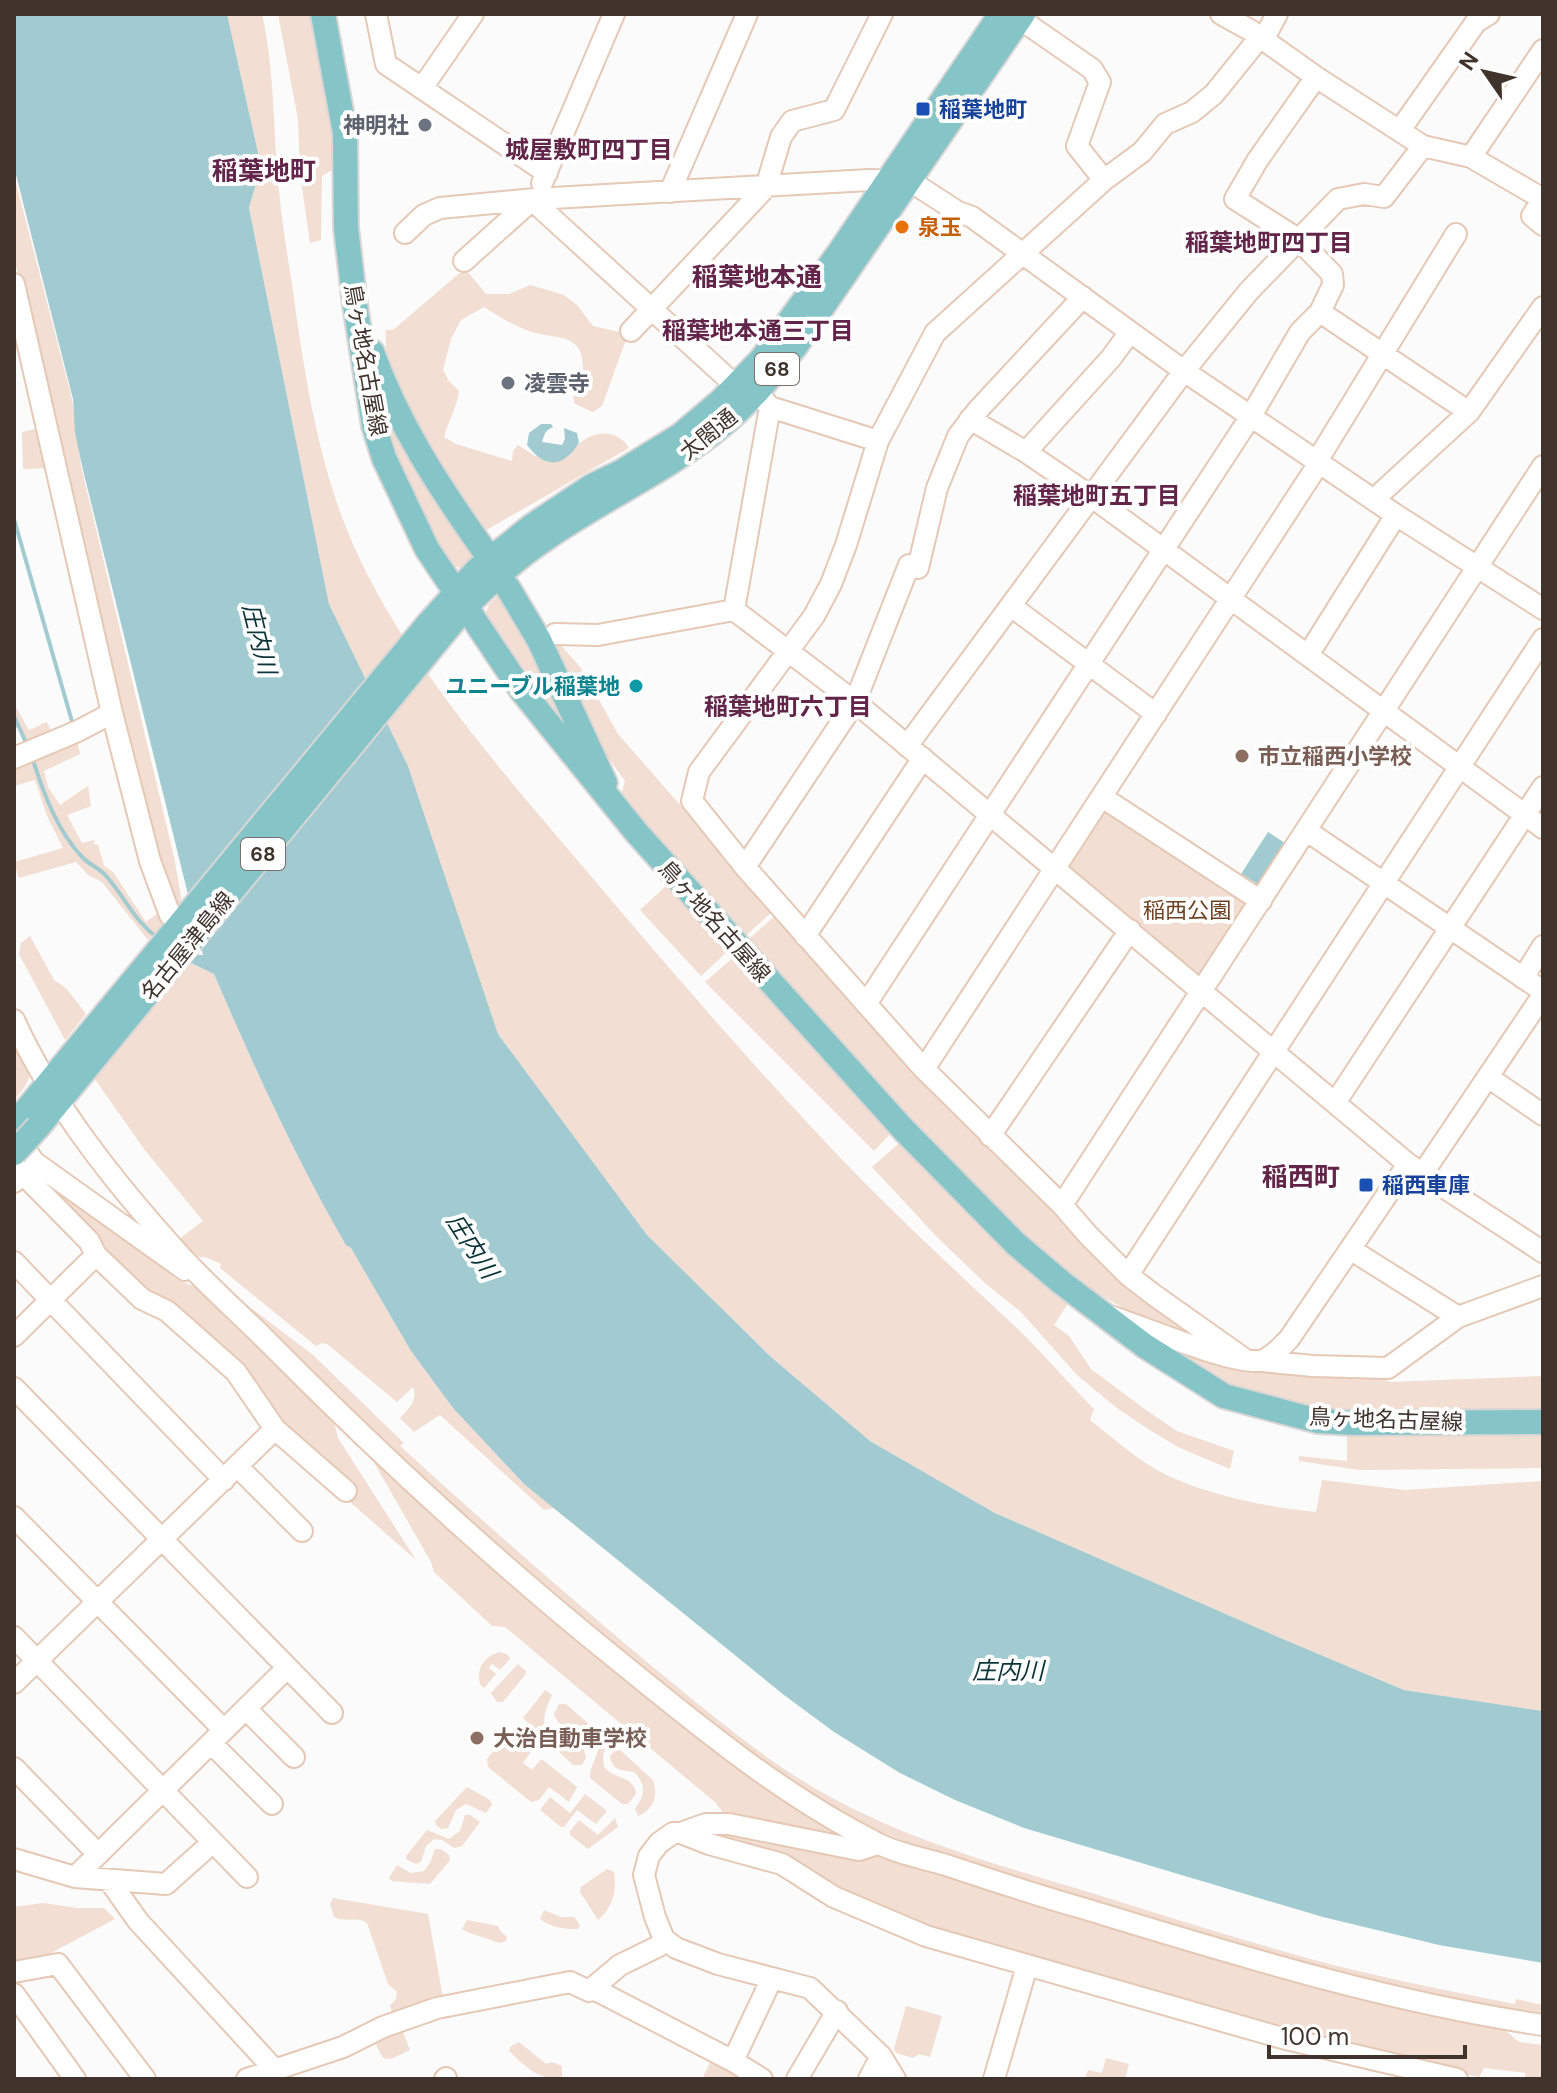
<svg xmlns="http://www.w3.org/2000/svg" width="1557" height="2093" font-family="'DM Sans','Noto Sans JP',sans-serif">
	<rect width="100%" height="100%" fill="#fbfbfb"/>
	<path fill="#f2ded2" d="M227 14H262C275 72 273 131 279 191 282 224 288 258 293 291 303 364 314 436 338 506 381 632 487 754 573 855 666 965 759 1074 859 1177 913 1232 969 1283 1024 1335 1048 1359 1070 1385 1094 1409L1090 1420C1115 1439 1141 1464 1171 1477 1216 1497 1267 1507 1316 1512L1322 1480 1405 1490 1543 1481V1711L1404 1690 1278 1637 995 1513 870 1441 771 1357 647 1235 498 1034 408 766 329 604 249 208 261 166Z
		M278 14H311L331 120 334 169 322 176 321 240 310 243 300 173 298 119Z
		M14 175 72 399 81 466 174 857 182 902 173 912 158 872 34 355 14 255Z
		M462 271H467L486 294H509L530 285 548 290 564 295 577 305 593 326 628 334 602 406 593 412 575 404C571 390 574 379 583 369 584 331 554 340 529 331 512 325 498 316 484 307L461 320 451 339 443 370 449 381 459 391C457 408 448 421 444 437L456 444 512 461 513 451 518 445 535 456 574 450C587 431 616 426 629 448L483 532C448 479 380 395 386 330H393Z
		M379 388 478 554 461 568 449 565 429 536 391 450Z
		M43 427 53 468 23 469 22 432Z
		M501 593 534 644 585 758 484 619 489 604Z
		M537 618 581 668 618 734 773 911 741 940 621 795 625 781 597 742Z
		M14 704 29 730 47 722 54 738 27 748 18 728H14Z
		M77 740 80 754 44 771 48 787 60 805 88 786 91 806 67 815 82 843 95 840 93 844 98 845 104 866 113 872 146 922 161 911 166 921 148 940 102 882 88 875 76 862 19 878 14 862 63 848 47 816 35 780 14 786V763Z
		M1101 807 1251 899 1198 978 1067 868Z
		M668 884 729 950 701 976 640 910Z
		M776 915 1213 1344C1186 1334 1158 1325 1132 1312 1093 1293 1058 1268 1024 1242L743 944Z
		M30 936 54 980 66 988 86 1014 65 1040 19 954 21 943Z
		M735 956 895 1129 874 1151 705 982Z
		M187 961 214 974C254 1067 295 1157 346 1244L351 1248 411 1351 453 1408 524 1484 555 1508 544 1510 440 1415 414 1432 400 1418C409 1408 418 1400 413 1387L397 1402 327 1344 322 1343 316 1346 220 1268 221 1264 208 1258 193 1256 179 1239 203 1221 144 1149 92 1075Z
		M14 1035C29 1066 40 1072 14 1100Z
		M904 1139 1070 1300 1054 1325 1069 1336 1091 1369 1146 1410 1177 1431 1234 1451 1230 1469 1180 1448 1148 1429 1117 1408 1077 1375 1020 1311 987 1285 937 1237 872 1167Z
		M33 1170 167 1270 176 1279 200 1289 334 1422 338 1438 416 1560 349 1501 356 1493 147 1297Z
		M218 1283 313 1355 404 1443 400 1446C487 1525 574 1602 665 1677 719 1721 775 1768 836 1800 914 1842 999 1865 1082 1890 1155 1913 1229 1936 1303 1957 1373 1976 1444 1990 1515 2004L1516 1999 1543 2005V2017L1424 1994 1300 1964 934 1852 881 1832 829 1805 735 1745 434 1496Z
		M1138 1333 1239 1370 1374 1375 1390 1382 1543 1376V1411L1374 1413 1276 1405 1223 1386Z
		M1543 1429V1468L1359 1470 1299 1461V1456L1347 1461V1432Z
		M368 1452C455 1535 544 1614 638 1689 703 1742 768 1793 841 1833L839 1840 727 1818 716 1803 505 1627 492 1626 434 1572 431 1562Z
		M499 1652 507 1654 510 1659 500 1670 492 1664 489 1668 496 1674 484 1688 480 1684C476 1668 484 1657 499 1652Z
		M518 1664 526 1671 525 1675 503 1702H497L491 1693Z
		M545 1690 552 1695C545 1710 535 1733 561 1740 569 1742 574 1739 582 1743L586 1758 582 1765H573L523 1718Z
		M559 1704H566L608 1741 603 1755 604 1767C616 1781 634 1775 636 1794L628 1804H622L590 1778C589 1761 611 1746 586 1731 573 1723 561 1733 554 1714Z
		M508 1733H511L532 1750 523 1763 532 1770 540 1760H543L577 1787 569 1802 549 1787 539 1800 531 1802 488 1767 487 1759Z
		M620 1750 653 1780C658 1797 654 1809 638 1816L635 1809C645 1795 647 1785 634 1772 622 1770 612 1771 610 1756L614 1751Z
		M467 1787 490 1800 492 1805 486 1813 466 1804 456 1810 448 1828 441 1829 436 1825 435 1821Z
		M585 1794 607 1811 596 1824 577 1810 564 1827H561L540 1810 550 1797 570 1813Z
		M465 1815H470L480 1822 462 1846 454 1848 442 1840 434 1839 426 1846 421 1862 416 1864 407 1860 406 1856 427 1830 449 1839 460 1831Z
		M615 1818 618 1827 588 1849 570 1835V1831L579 1820 598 1835Z
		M724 1832 866 1857H892L1498 2024 1519 2042 1543 2045V2079H1524L1526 2073 1484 2068 1479 2077 1284 2032 928 1933 724 1841 722 1835Z
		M435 1849H441L449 1855 450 1860 430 1884 392 1881 389 1878 397 1865 411 1873 424 1871 430 1863Z
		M607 1869 614 1872C617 1891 613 1907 598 1920L580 1892 581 1887Z
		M333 1898 428 1914 443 1998 400 2013 392 2011 390 2006 396 1999 397 1992 388 1984 367 1923C357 1916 345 1923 334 1917L330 1904Z
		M43 1903 77 1908H104L115 1919 49 1954 14 1960V1907Z
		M544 1910 561 1917H574L580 1925 578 1929C565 1929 551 1928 540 1919Z
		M467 1920 498 1926 500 1931 507 1937 506 1941 500 1943 467 1932 462 1929Z
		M906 2006 942 2016 930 2057 919 2054 913 2058 896 2053 894 2049Z
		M401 2028 410 2050 391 2059 383 2058 376 2045V2038Z
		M519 2042 546 2064 552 2062 562 2066V2079C537 2079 527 2068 509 2051L511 2046Z
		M714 2055 751 2079H702Z
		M1106 2058 1129 2064 1125 2079H1085L1088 2070 1102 2073Z"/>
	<path fill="#a2cbd1" d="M14 14H227L261 166 249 208 329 604 408 766 498 1034 647 1235 771 1357 870 1441 995 1513 1278 1637 1404 1690 1543 1711V1963L1439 1945 1323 1917 1215 1885 1024 1828 955 1800 900 1773 834 1732 784 1695 524 1484 453 1408 411 1351 351 1248 346 1245C295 1157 254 1067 214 974L187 961V954L203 955 82 466 75 432 73 399 14 167Z
		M541 424H551L553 427C544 431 545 434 542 442L562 445 565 439 564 428 577 433 579 443C563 468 545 469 527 445L529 433Z
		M1268 832 1285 843 1259 885 1241 874Z"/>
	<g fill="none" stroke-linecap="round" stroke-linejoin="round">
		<path stroke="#a2cbd1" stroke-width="4" d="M14 519 73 725
			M14 716 28 747
			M32 757C43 792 57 831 83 858 90 865 101 869 107 877 127 900 133 920 159 939"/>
		<defs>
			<path id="minor" d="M376 14 386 64 547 173
				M1221 14 1250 30 1316 77 1423 146 1471 157 1543 199 1532 216 1543 225
				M1020 19 1092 69 1100 82 1077 146 1104 180
				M1263 40 1277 14
				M1316 77 1257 161 1235 199 1298 239 1332 274 1333 285 1320 312
				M422 88 473 14
				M1400 130 1476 22 1489 14
				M1471 157 1543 50
				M542 183 614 14
				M670 192 747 14
				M405 233 424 215 440 208 535 199 869 180 910 181 958 212 972 217 1184 371 1396 515 1543 609
				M464 261 532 200 736 386
				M14 284 112 713 150 861 170 915
				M631 331 766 187 781 137 792 121 834 110 882 14
				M762 398 770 407 878 441
				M970 419 1026 452 1092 497 1543 828
				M1026 452 1111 358 1130 332
				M1317 461 1456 234
				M1376 501 1383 491 1469 412 1543 307
				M918 568 937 488 958 436 977 411 1083 297
				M1011 606 1156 714
				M734 610 770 407
				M555 634 598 635 734 610 855 702 1408 1164 1543 1252
				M1308 655 1396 515
				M907 746 1184 371 1249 291 1338 199 1364 194 1384 197 1423 146
				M14 758 78 731 112 713
				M1102 797 1261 901
				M1307 831 1543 991
				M745 867 855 702 909 565
				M805 936 923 758
				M1523 978 1543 946
				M866 1004 1251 416 1300 332 1320 312 1469 412
				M14 1020C53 1106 115 1183 178 1253 205 1283 237 1311 266 1340 376 1451 489 1556 610 1654 694 1722 777 1792 873 1841 895 1853 922 1858 946 1865 991 1880 1036 1895 1082 1908 1234 1954 1386 2002 1543 2025
				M924 1069 1319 463
				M1488 1077 1543 1115
				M1335 1103 1543 787
				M15 1134 34 1162 185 1270
				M990 1136 1130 930
				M1423 1173 1543 995
				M14 1182 22 1173 89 1241 96 1255 142 1299 167 1311 236 1372 275 1429 14 1683
				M1062 1205 1543 466
				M1350 1249 1458 1317
				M14 1262 224 1480
				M1128 1275 1543 639
				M1113 1317C1146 1328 1228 1363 1259 1361 1270 1360 1281 1347 1289 1339L1408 1164
				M14 1336 96 1255
				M1243 1358 1154 1295 1128 1275 1088 1235 1062 1205 924 1069 745 867 692 801 699 772 814 616 831 584 846 545 878 441 935 333 1104 180 1142 152 1165 124 1192 112 1214 94 1260 37
				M1261 1361 1313 1366 1388 1368 1458 1317 1543 1286
				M14 1388 332 1713
				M275 1429 346 1491
				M237 1466 302 1531
				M14 1517 224 1730
				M14 1637 247 1877
				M246 1709 294 1757
				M211 1743 272 1804
				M14 1768 98 1854
				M681 1833 709 1844 782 1864 834 1897 926 1936 1282 2038 1457 2079
				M877 1844 859 1850 729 1824H706L681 1833H673L659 1843 649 1856 644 1875 655 1917 664 1939 676 1948 718 1964 810 1988 881 2056 895 2079
				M14 1859 75 1877 166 1884 213 1842
				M75 1877 287 1668
				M109 1880 138 1921 275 2070
				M14 1972 58 1964 145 2079
				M592 1988 733 2061
				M14 1994 75 2079
				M247 2079 343 2047 383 2027 437 2008 570 1982 589 1991 620 1965 659 1946 664 1939
				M445 2079 446 2078
				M762 2079 733 2061 772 1978
				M797 2079 837 2011
				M869 2079 881 2056
				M994 2079 1027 1966"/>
			<path id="major" d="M323 14 345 133 346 228 355 305 374 426 384 458 427 549 522 691 637 833 902 1128 1016 1244 1062 1283 1145 1346 1224 1396 1318 1421 1354 1423 1543 1422
				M372 352C398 424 439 487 483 549
				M508 588 539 640 605 783
				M14 1125 429 623 477 570 532 526 592 486 623 471 681 435 721 401 761 360 839 253 1001 14
				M38 1127 466 606C491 582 516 558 545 539 602 499 666 471 720 427 748 404 772 375 795 347L1023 14"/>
		</defs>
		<use href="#minor" stroke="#e5c8b5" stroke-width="24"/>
		<use href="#major" stroke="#d9d6d5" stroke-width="28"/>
		<use href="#minor" stroke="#fff" stroke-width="20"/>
		<use href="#major" stroke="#85c5c8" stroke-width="24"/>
		<defs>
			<path id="major-bridge" d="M14 1153 38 1127"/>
		</defs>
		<use href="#major-bridge" stroke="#d9d6d5" stroke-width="28" stroke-linecap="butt"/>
		<use href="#major-bridge" stroke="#85c5c8" stroke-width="24"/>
	</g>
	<g fill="#1a4fb4" stroke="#fff" stroke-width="3">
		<rect x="915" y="101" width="16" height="16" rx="4"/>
		<rect x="1358" y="1177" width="16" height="16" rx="4"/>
	</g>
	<g fill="#6b7280" stroke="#fff" stroke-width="3">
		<circle cx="425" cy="125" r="8"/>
		<circle cx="508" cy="383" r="8"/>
	</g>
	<circle fill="#e8710a" stroke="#fff" stroke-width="3" cx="902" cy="227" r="8"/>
	<circle fill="#0f9aa8" stroke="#fff" stroke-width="3" cx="636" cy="686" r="8"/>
	<g fill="#8d6e63" stroke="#fff" stroke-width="3">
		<circle cx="1242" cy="756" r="8"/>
		<circle cx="477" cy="1738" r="8"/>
	</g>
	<g text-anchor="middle" stroke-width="8" stroke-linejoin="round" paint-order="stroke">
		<g fill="#fff" stroke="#79706b" stroke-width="2">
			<rect x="755" y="353" width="44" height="32" rx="6"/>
			<rect x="241" y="838" width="44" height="32" rx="6"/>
		</g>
		<g font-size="20" font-weight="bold" fill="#3f332c">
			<text x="777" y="376">68</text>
			<text x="263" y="861">68</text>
		</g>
		<g font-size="22" font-weight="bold" fill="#164399" stroke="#fff" text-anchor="start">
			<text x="939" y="117">稲葉地町</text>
			<text x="1382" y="1193">稲西車庫</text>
		</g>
		<g font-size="22" font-weight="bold" fill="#5b616d" stroke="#fff" text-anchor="end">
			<text x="409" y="133">神明社</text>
			<text x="524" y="391" text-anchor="start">凌雲寺</text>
		</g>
		<g font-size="22" font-weight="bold" fill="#c56008" stroke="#fff" text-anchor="start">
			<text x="918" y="235">泉玉</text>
		</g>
		<g font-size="22" fill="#3f332c" stroke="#fff">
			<text transform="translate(366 360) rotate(80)" y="8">鳥ヶ地名古屋線</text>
			<text transform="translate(708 434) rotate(-39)" y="8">太閤通</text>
			<text transform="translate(715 921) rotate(48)" y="8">鳥ヶ地名古屋線</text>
			<text transform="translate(187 946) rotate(-51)" y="8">名古屋津島線</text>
			<text transform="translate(1386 1419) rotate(2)" y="8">鳥ヶ地名古屋線</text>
		</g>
		<g font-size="22" font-weight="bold" fill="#0d838f" stroke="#fff" text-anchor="end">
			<text x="620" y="694">ユニーブル稲葉地</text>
		</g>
		<g font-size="22" font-weight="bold" fill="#785e54" stroke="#fff" text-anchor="start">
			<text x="1258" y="764">市立稲西小学校</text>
			<text x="493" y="1746">大治自動車学校</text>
		</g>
		<g font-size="22" fill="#6d4224" stroke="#fff">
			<text x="1187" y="918">稲西公園</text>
		</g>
		<g font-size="24" font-weight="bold" fill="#622448" stroke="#fff">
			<text x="589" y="158">城屋敷町四丁目</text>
			<text x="1269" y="251">稲葉地町四丁目</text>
			<text x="758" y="339">稲葉地本通三丁目</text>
			<text x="1097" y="504">稲葉地町五丁目</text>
			<text x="788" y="715">稲葉地町六丁目</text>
		</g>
		<g font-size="24" font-style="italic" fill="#0a3338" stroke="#fff">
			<text transform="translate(259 639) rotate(76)" y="8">庄内川</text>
			<text transform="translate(472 1246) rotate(57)" y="8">庄内川</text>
			<text x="1008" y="1679">庄内川</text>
		</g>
		<g font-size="26" font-weight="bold" fill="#622448" stroke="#fff">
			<text x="264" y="180">稲葉地町</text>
			<text x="757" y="286">稲葉地本通</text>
			<text x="1301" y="1186">稲西町</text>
		</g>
	</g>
	<rect width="1557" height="2093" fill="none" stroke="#3f332c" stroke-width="32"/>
	<g transform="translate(1485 72) rotate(304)" stroke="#ffffff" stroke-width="6" paint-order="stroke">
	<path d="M0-6L14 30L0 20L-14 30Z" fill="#3f332c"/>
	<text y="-12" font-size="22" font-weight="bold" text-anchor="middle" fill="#3f332c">N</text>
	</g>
	<path d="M1269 2045v12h196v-12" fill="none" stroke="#3f332c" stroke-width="4"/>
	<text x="1281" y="2045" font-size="24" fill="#3f332c" stroke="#ffffff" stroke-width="6" paint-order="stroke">100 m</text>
</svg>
